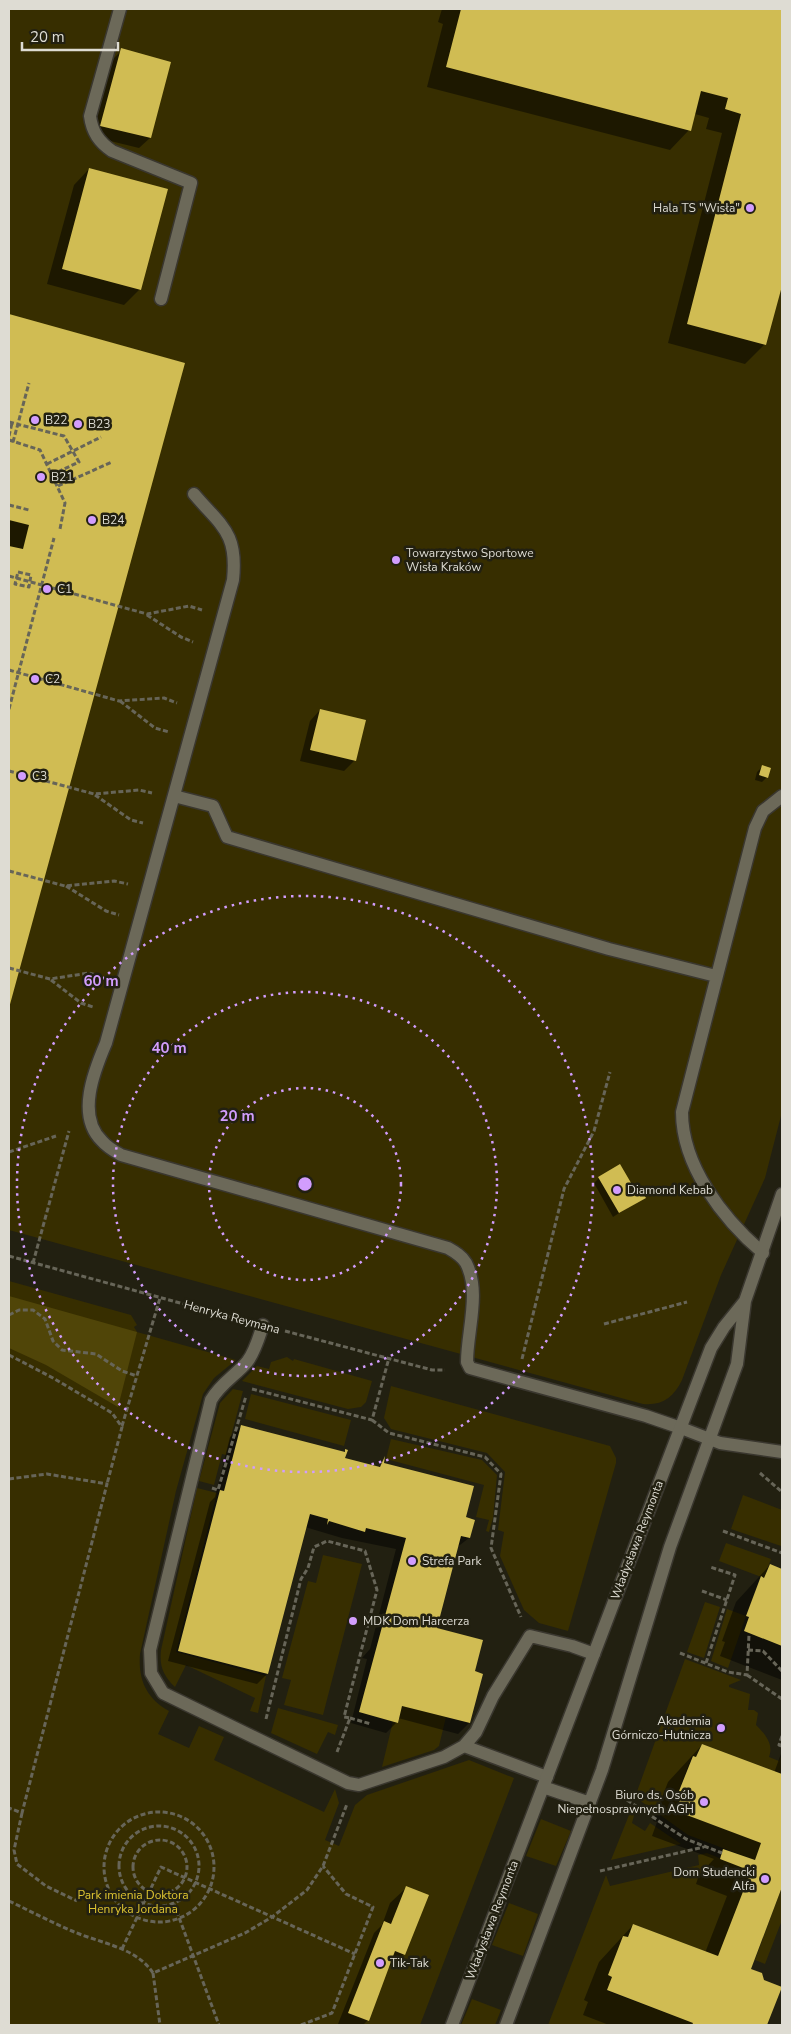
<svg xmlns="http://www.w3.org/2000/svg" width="791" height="2034" font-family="'Nunito Sans',sans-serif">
	<rect width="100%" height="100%" fill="#222011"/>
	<path fill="#372e00" d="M9 9H782V1112L765 1178 721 1275 682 1380C674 1397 662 1406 643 1404L9 1230Z
		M9 1281 131 1315 137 1325 134 1327 137 1332 236 1360 214 1378 203 1394 176 1491 140 1654C138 1679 146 1698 169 1711L158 1734 189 1748 199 1726 224 1737 214 1760 324 1812 335 1789 339 1803 325 1840 339 1846 355 1805 367 1795 469 1760 514 1778 420 2025H9Z
		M287 1357 293 1361 294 1359 372 1381 366 1402 361 1407 348 1409 242 1381 257 1366 269 1369 271 1362Z
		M391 1386 610 1446 616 1458V1463L568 1631 539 1623 524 1610 500 1556 504 1532 498 1530 505 1472 487 1453 391 1429 384 1418Z
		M233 1389 243 1391 226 1455 222 1454 214 1485 199 1481 220 1403Z
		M251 1394 351 1420 344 1446 245 1419Z
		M391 1439 482 1460 497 1475 493 1518 489 1532 486 1531 489 1520 476 1517 484 1485 386 1459Z
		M197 1488 217 1493 176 1652 266 1676 258 1713 250 1711 255 1698 186 1665 175 1687C164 1676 159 1667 161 1650Z
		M743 1495 782 1510 781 1546 731 1529Z
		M726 1543 771 1559 764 1578 719 1561Z
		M323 1555 362 1564 323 1715 284 1705 291 1680 282 1678 308 1581 316 1583Z
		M705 1602 720 1607 704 1658 687 1652Z
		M727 1609 746 1616 728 1668 711 1661Z
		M685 1659 741 1680 729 1685V1687L750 1694 748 1710H754L758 1713 756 1725C765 1734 774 1744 769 1757L779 1761 782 1753V1774L702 1744 696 1757 692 1756 677 1795 681 1797 676 1811 761 1843 755 1860 688 1835 635 1797Z
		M402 1706 446 1717 439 1746 434 1750 382 1767 393 1721 398 1723Z
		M278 1708 338 1725 335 1735 328 1732 317 1754 271 1733Z
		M631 1810 635 1812 632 1823 645 1831 650 1823 681 1844 611 1860Z
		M541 1819 571 1831 556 1866 526 1856Z
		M707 1853 751 1871 718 1956 633 1924 628 1937 623 1936 608 1975 612 1977 607 1991 693 2023 692 2025H548L606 1875 610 1886 699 1865 698 1855Z
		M782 1887V1920L765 1964 755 1960Z
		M509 1903 538 1914 523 1956 492 1945Z
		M472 1999 501 2010 495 2025H461Z"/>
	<path fill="#504508" d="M9 1296 137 1332 118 1407 46 1365 9 1348Z"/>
	<path fill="#0007" d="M442 9H782V280L765 344 745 364 668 343 722 133 706 129 709 118 695 114 689 130 670 150 427 87 443 24 438 22Z
		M122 50 150 138 139 148 90 136 111 61Z
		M89 169 140 289 124 305 47 284 74 185Z
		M9 315 184 363 9 1004 10 545Z
		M320 710 355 760 344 771 300 761 310 721Z
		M762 767 767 777 762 782 755 780 757 772Z
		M599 1178 633 1189 644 1197 613 1217 594 1183Z
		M241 1427 344 1459 378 1468 382 1464 464 1518 469 1538 456 1548 435 1629 473 1672 482 1674 469 1723 458 1734 398 1718 397 1722 386 1733 351 1723 367 1659 362 1658 370 1649 396 1549 342 1538 305 1527 267 1674 257 1684 168 1661 210 1502 215 1497 230 1437Z
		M770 1565 782 1570V1680L720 1656 725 1642 722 1641 736 1602Z
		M702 1745 774 1773 782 1751V1887L750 1970 763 1981 780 1987 766 2025H609L583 2015 588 2002 584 2000 599 1962 633 1925 705 1953 727 1896 696 1884 699 1875 714 1859 652 1836 657 1822 653 1821 668 1782Z
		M406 1888 404 1954 387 1969 368 2020 363 2025 338 2024 374 1933 382 1925 390 1903Z"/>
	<path fill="#d0bc53" d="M461 9H782V286L766 345 687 324 741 114 725 109 728 98 701 91 691 131 446 67Z
		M121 48 171 62 151 138 100 126Z
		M89 168 168 189 141 290 62 269Z
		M9 314 185 363 9 1008V546L23 549 29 525 9 520Z
		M320 709 366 720 356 761 310 750Z
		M762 765 771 768 768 778 759 775Z
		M620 1164 634 1188 639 1185 646 1198 619 1213 598 1177Z
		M241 1425 345 1452V1449L348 1450 345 1458 380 1467 385 1456 384 1463 474 1486 466 1517 475 1520 470 1538 461 1536 437 1628 483 1640 475 1671 483 1674 470 1723 402 1706 398 1723 359 1712 406 1538 366 1528 365 1532 329 1521 327 1525 328 1519 310 1514 268 1674 178 1651 220 1490 224 1491Z
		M770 1564 782 1569V1646L744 1631 749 1617 746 1616 761 1576 764 1578Z
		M702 1744 782 1774V1887L751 1969 762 1973 764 1980 782 1987 767 2025H692L693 2023 607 1990 612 1977 608 1975 623 1936 628 1937 633 1924 718 1956 751 1871 720 1859 723 1849 755 1860 761 1843 676 1811 681 1797 677 1796 693 1756 696 1757Z
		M406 1886 429 1895 405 1955 395 1951 369 2021 348 2013 384 1921 391 1924Z"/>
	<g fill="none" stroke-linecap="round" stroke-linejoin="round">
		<defs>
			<path id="lane" d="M120 9 90 116C92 132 99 142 112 151L191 183 161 299
				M194 494C221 526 238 532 233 580L106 1043C94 1071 76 1116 102 1141 107 1147 114 1151 121 1155L448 1248C455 1252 462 1256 466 1263 481 1292 467 1331 467 1362L470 1368 646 1416 681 1428
				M174 796 213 806 227 837 609 949 716 976
				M763 1253C723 1219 682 1166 682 1112L755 828 763 811 782 796
				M263 1325C259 1337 255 1352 247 1362 236 1375 220 1384 211 1400L150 1650 151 1673 163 1693 348 1783 359 1785 444 1757 464 1746 476 1732 493 1696 530 1636 572 1646 594 1654
				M464 1746 547 1777"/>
			<path id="street" d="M681 1428 720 1443 782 1452
				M543 1787 590 1803
				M452 2025 711 1348 724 1327 745 1301
				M506 2025 602 1770 670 1547 737 1364 745 1301 782 1194"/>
		</defs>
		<use href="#lane" stroke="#3a372f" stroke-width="15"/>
		<use href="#street" stroke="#3a372f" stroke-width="15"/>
		<path stroke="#676558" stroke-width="3" stroke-dasharray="5 2.5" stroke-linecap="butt" d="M9 422 64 436 79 462 49 476
			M9 436 12 423
			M9 440 40 450 65 503 60 529
			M13 442 29 383
			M47 464 101 437
			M58 486 112 462
			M9 505 29 510
			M18 572 31 575 29 587 15 584Z
			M9 576 147 614 189 606 202 610
			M147 615 181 637 193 642
			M9 670 119 701 164 698 177 703
			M120 701 155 728 169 732
			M9 709 54 538
			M9 771 94 794 139 790 152 793
			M95 795 131 820 143 823
			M9 871 65 886 114 881 128 884
			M66 886 106 911 119 915
			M9 968 50 979 89 973 100 976
			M51 980 81 1003 93 1007
			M9 1152 56 1136
			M9 1256 242 1320
			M33 1263 69 1131
			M9 1315 19 1310H33L45 1319 53 1341 62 1350 96 1354 122 1371 137 1376
			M604 1324 687 1302
			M285 1331 432 1370H445
			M9 1355 53 1378 112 1413 122 1427 107 1484
			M522 1359 564 1189 594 1131 610 1072
			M252 1389 372 1420 389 1358
			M372 1420 389 1433 485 1457 501 1474 491 1548 521 1617
			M122 1426 160 1298
			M760 1473 782 1492
			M9 1479 47 1474 107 1484 22 1813 9 1808
			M212 1488 218 1490 246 1396
			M723 1531 782 1553
			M702 1591 727 1600
			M748 1650 763 1651 782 1671
			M680 1653 728 1672 747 1675 749 1635
			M706 1663 735 1575 710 1567
			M747 1675 782 1699
			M350 1718 371 1724
			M266 1719 301 1579 308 1568 314 1547 327 1541 365 1551 377 1590 344 1717 350 1718 337 1752
			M782 1736 779 1745 782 1746
			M627 1800 686 1839 722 1853
			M104 1867a55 55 0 1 1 110 0a55 55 0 1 1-110 0Z
			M22 1813 14 1850 17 1864 46 1886 77 1901
			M119 1866a40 40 0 1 1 80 0a40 40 0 1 1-80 0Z
			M133 1867a27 27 0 1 1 54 0a27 27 0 1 1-54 0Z
			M600 1871 704 1847
			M9 1901C30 1911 51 1922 72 1931 99 1943 136 1947 153 1973L245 1933 272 1917 307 1890 323 1866 347 1804
			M174 1904 219 2025
			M122 1949 161 1867 355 1954
			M153 1973 160 2025
			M301 2025 332 2013 373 1907 346 1894 323 1866"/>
		<use href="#lane" stroke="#6c6959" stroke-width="12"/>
		<use href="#street" stroke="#6c6959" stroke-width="12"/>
	</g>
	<g fill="none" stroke="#d29dfd" stroke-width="2.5" stroke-dasharray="2.5 5">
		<circle cx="305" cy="1184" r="96"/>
		<circle cx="305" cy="1184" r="192"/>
		<circle cx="305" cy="1184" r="288"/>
	</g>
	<g fill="#d29dfd" stroke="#222011" stroke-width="2">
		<circle cx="750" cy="208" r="5"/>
		<circle cx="35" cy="420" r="5"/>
		<circle cx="78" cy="424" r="5"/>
		<circle cx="41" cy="477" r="5"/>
		<circle cx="92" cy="520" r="5"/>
		<circle cx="396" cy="560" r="5"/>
		<circle cx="47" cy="589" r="5"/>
		<circle cx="35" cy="679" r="5"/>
		<circle cx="22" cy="776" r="5"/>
		<circle cx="617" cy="1190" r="5"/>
		<circle cx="412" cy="1561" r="5"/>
		<circle cx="353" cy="1621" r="5"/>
		<circle cx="721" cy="1728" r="5"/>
		<circle cx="704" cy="1802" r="5"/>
		<circle cx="765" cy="1879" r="5"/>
		<circle cx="380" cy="1963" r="5"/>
	</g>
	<g text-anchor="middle" stroke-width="5" stroke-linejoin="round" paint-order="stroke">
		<g font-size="12" fill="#dedcd3" stroke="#222011" text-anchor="start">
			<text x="740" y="212" text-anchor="end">Hala TS "Wisła"</text>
			<text x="45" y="424">B22</text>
			<text x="88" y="428">B23</text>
			<text x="51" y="481">B21</text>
			<text x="102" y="524">B24</text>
			<text x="406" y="557">Towarzystwo Sportowe<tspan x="406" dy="14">Wisła Kraków</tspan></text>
			<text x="57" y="593">C1</text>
			<text x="45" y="683">C2</text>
			<text x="32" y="780">C3</text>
			<text x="627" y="1194">Diamond Kebab</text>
			<text x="422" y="1565">Strefa Park</text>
			<text x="363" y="1625">MDK Dom Harcerza</text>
			<text x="711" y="1725" text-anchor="end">Akademia<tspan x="711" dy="14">Górniczo-Hutnicza</tspan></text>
			<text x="694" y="1799" text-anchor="end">Biuro ds. Osób<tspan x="694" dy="14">Niepełnosprawnych AGH</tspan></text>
			<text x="755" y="1876" text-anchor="end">Dom Studencki<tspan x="755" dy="14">Alfa</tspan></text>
			<text x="390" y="1967">Tik-Tak</text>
		</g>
		<g font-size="12" fill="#dedcd3" stroke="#222011">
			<text transform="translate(232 1317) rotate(15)" y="4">Henryka Reymana</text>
			<text transform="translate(637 1540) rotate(-69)" y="4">Władysława Reymonta</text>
			<text transform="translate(492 1920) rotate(-69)" y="4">Władysława Reymonta</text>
		</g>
		<g font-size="12" fill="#dfc531" stroke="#222011">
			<text x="133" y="1899">Park imienia Doktora<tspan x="133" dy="14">Henryka Jordana</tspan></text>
		</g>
	</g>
	<circle cx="305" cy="1184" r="8" fill="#d29dfd" stroke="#222011" stroke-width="2.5"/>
	<g font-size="15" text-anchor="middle" font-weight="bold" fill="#d29dfd" stroke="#222011" stroke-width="5" stroke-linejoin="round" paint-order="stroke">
		<text x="101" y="986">60 m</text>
		<text x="169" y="1053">40 m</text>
		<text x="237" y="1121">20 m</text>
	</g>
	<rect width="791" height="2034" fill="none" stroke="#dedcd3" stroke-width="20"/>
	<path d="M22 42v8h96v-8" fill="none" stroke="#dedcd3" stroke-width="2.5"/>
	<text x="30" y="42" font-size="15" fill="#dedcd3" stroke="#222011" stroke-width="4" paint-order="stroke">20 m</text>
</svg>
